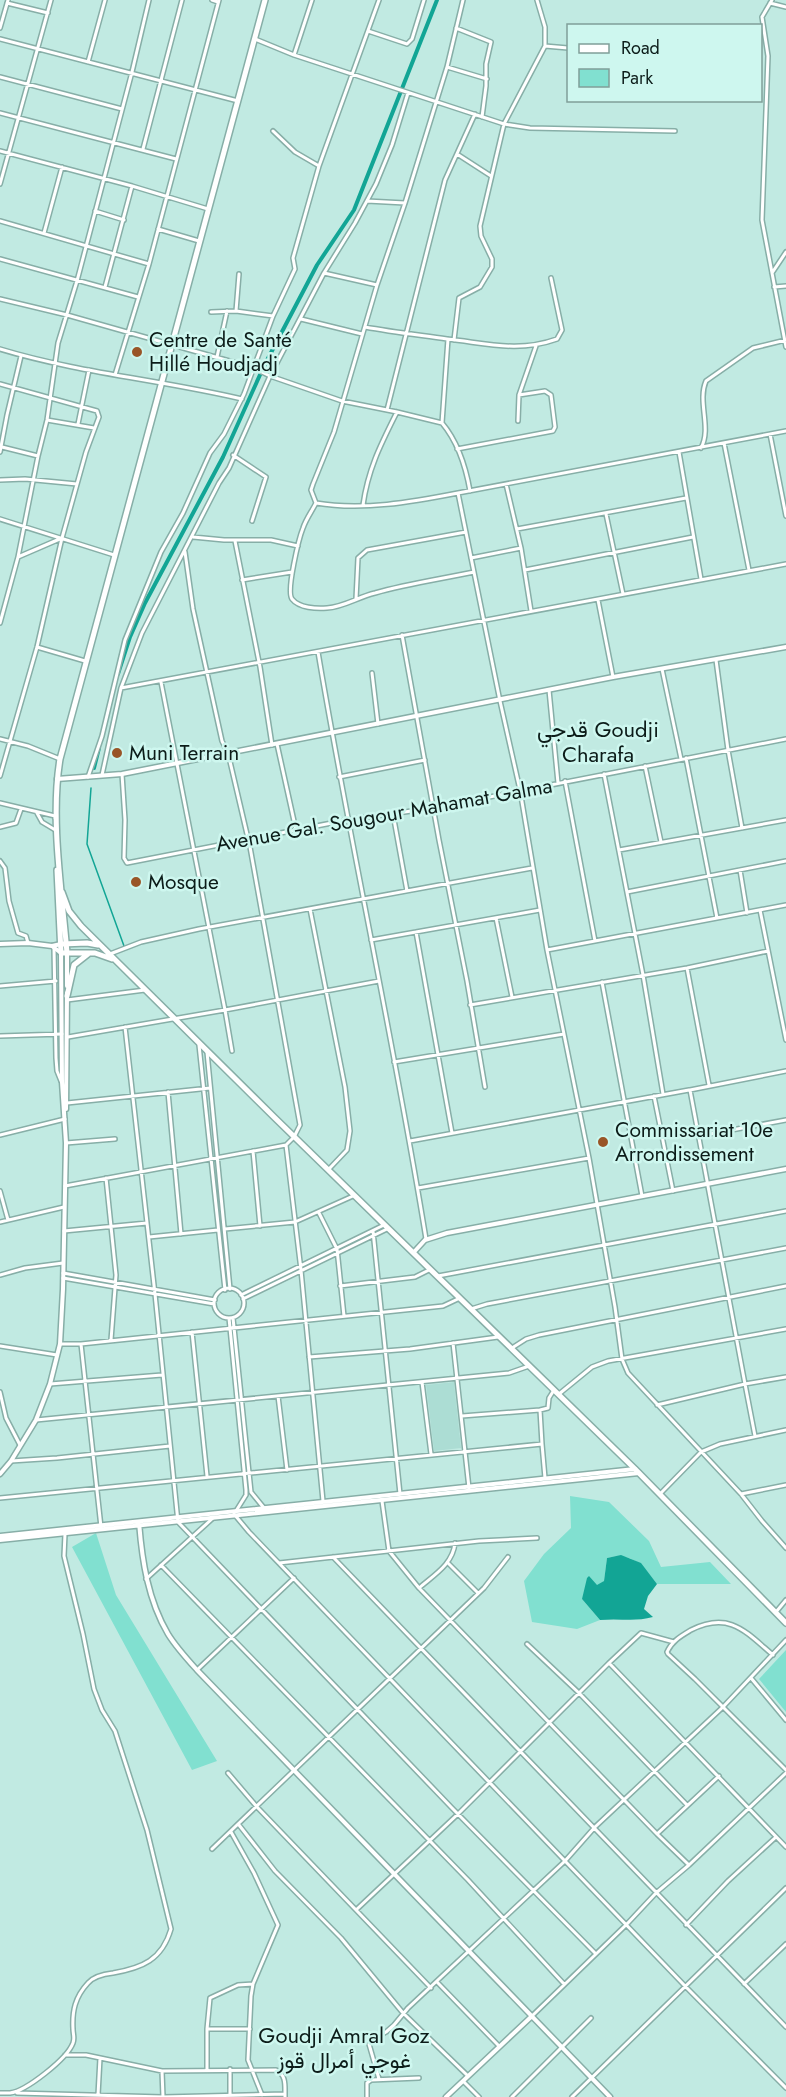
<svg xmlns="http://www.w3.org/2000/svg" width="786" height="2097" font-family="Jost,Vazirmatn,sans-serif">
	<rect width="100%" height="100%" fill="#c1eae2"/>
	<path fill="#acddd4" d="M454 1382 461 1448 434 1451 426 1385Z"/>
	<path fill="#81e0d0" d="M570 1496 609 1502 649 1541 661 1567 710 1562 731 1584H657C642 1565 633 1552 607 1558L604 1581 582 1599 600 1620 577 1629 532 1622 524 1581 544 1554 571 1528Z
		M96 1533 116 1595 217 1761 192 1770 72 1547Z
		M786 1650V1712L759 1679Z"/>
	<path fill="#12a595" d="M621 1555 641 1563 657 1584 648 1596 644 1609 653 1617C635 1622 620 1618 600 1620L582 1599 587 1578 589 1576 597 1585 604 1581 607 1558Z"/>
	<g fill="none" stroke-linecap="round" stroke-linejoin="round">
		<path stroke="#12a595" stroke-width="1.5" d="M91 788 87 844 124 946"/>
		<path stroke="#12a595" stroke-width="4" d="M118 674 130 637 145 603 223 457 264 366 317 265 354 210 437 0
			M94 768 99 748"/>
		<defs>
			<path id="street" d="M212 0 218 2
				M463 0 447 67 405 203 377 285 334 432 313 484 311 490 316 503C312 511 306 519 303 528 299 538 286 591 292 599 299 608 317 609 327 608 344 607 358 597 375 593 407 584 441 579 474 572
				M772 0 762 17 768 56 762 220 786 347
				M7 3 48 13
				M770 3 786 7
				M0 28 8 0
				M456 28 491 42 486 64V86L482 117
				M368 31 407 44 412 39 424 0
				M0 39 238 101
				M255 39 294 55 504 124 530 128 675 131
				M545 46 568 48
				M294 55 312 0
				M88 62 105 0
				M447 67 487 79
				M0 77 122 109
				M0 113 176 159
				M273 131 295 152 319 166
				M143 149 182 0
				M0 151 132 186 208 209
				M457 154 491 176
				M0 184 51 0
				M367 201 405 203
				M95 211 124 220
				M0 221 149 264
				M158 229 199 241
				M44 233 62 167
				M0 259 138 297
				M324 273 377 285
				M772 273 786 252
				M105 287 132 186
				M774 287 786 286
				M0 299 67 315 254 368 270 376 342 401 397 412 442 423
				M236 311 239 274
				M211 312 236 311 273 316
				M301 319 362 334
				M365 327C392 332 419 335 447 339 486 343 518 353 557 339L562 330 551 278
				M448 339 442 423C458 442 466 468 470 491
				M454 340 459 298 480 287 492 267V259L481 236 480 226 504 124 545 46V27L537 0
				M0 349C79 373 162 380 242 399
				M217 357 227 311
				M115 375 149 264 219 0
				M0 384 97 411 99 417 86 452 62 538 37 647 0 776
				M387 410 445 180 475 114
				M47 420 94 428
				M518 421 519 395 536 346
				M78 424 89 370
				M770 434 786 516
				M724 443 749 570
				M2 447 38 456
				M701 448C712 428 697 402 706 381L753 348 786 340
				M457 449 553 431 555 427 551 395 545 391 519 395
				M0 452 7 415 21 356
				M679 452 701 579
				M233 455 266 477 252 521
				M0 480 25 479 77 484
				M506 484 521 548 531 611
				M458 493 786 431
				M316 503C362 511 412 502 458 493L500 701 520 790 547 950 589 1158 615 1307 622 1359 628 1373 741 1494 762 1521 786 1548
				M363 505C368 469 381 444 397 412
				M606 514 623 594
				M0 519 114 555
				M517 529 686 498
				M193 537 224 540H271L298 546
				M62 538 18 557 38 456 47 420 58 343 77 281 132 72 149 0
				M235 541 260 667 272 745
				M471 558 521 548
				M525 570 693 537
				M242 580 292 572
				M356 599 358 558 367 550 466 532
				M598 600 613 677
				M0 623 18 557
				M402 635 439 840 467 981 485 1087
				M37 647 85 661
				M318 652C351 848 394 1042 426 1239
				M716 660 728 750 742 828
				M662 669 681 759
				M372 673 378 724
				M121 688 786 564
				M549 690 558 783
				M0 739 28 746 60 759
				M277 744 296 830
				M686 758 717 918
				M645 766 661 842
				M122 774 125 820 124 858 127 863 347 820 433 808 786 739
				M604 774 643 975 663 1094
				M102 775 121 688 142 633 219 483 229 468 270 376 324 273 355 223 376 184 392 145 408 93
				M88 777 102 736 125 640 161 552 183 513 210 453 224 434 244 394 273 316 295 269 293 258 319 166 379 0
				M339 777 425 760
				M0 803 55 816V818
				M37 813 42 822 57 831
				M393 814 407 891
				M0 827 16 823 21 809
				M619 850 786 820
				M0 861 5 868 9 901 18 933 26 936 28 943
				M740 870 747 913
				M627 892 786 861
				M310 909 345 1087 350 1131 347 1150 329 1169
				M760 910 786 1040
				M496 918 512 997
				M416 932 452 1133
				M371 940 540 910
				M595 941 786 905
				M54 948 56 1058 57 1071 61 1081
				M547 950 595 941 565 781
				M110 954 141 942 199 929 532 868
				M687 968 709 1085
				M602 982 642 1196
				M0 986 56 981
				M67 1000 145 990
				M470 1005 687 968 768 951
				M125 1027 155 1294 178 1522 452 1808 596 1954
				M0 1036 62 1034
				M68 1037 225 1010 161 682
				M199 1045 225 1290
				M232 1051 225 1010 379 981
				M207 1052 230 1289
				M394 1062 564 1034
				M168 1092 181 1234
				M654 1096 673 1191
				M67 1103 210 1088
				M0 1135 65 1119
				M699 1136 786 1120
				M410 1141 689 1090
				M66 1143 115 1139
				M286 1145 301 1270 323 1501
				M253 1151 260 1226
				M106 1178 116 1275 111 1340
				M65 1186 286 1145 294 1137 300 1125 250 847 228 753 222 741 193 609 185 552
				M418 1188 589 1158
				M0 1191 8 1220
				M319 1213 337 1249 344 1316
				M0 1222 64 1207
				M225 1229 295 1222 353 1196
				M64 1231 147 1223
				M373 1231 400 1494
				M149 1237 218 1230
				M63 1273 215 1300
				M0 1275 25 1268 63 1263
				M438 1276 786 1211
				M63 1278 214 1304
				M340 1286 415 1277 429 1270
				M214 1303a15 15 0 1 1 30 0a15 15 0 1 1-30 0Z
				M241 1295 384 1225
				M243 1299 387 1229
				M471 1309 487 1304 786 1248
				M229 1318 246 1490V1495L236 1511
				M233 1318 251 1492 264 1508
				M192 1332 207 1476
				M453 1343 469 1488
				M60 1344H81L443 1306 460 1298
				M81 1344 101 1527
				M0 1346 57 1355
				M512 1348 526 1339 539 1335 786 1286
				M309 1357 410 1349 498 1337
				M422 1382 431 1454
				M50 1384 162 1375
				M0 1392 6 1418 20 1445
				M559 1394 592 1367 608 1361 786 1329
				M278 1396 287 1470
				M657 1405 745 1384 690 1090 786 1071
				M462 1416 540 1410
				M36 1420 509 1373 529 1366
				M755 1436 745 1384 786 1377
				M542 1444 545 1478
				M11 1461 57 1458 170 1446
				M660 1494 701 1452 720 1444 786 1430
				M741 1494 786 1485
				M0 1498 542 1444 540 1410 548 1408 549 1398 554 1390
				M382 1501 389 1551 419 1588 657 1834 689 1865
				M234 1514 249 1532 685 1986 786 2088
				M333 1557 786 2027
				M279 1563 479 1541 537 1538
				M448 1563 478 1593
				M161 1565 468 1880 564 1984
				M146 1579 213 1518
				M419 1588C434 1575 453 1564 455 1543
				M776 1612 786 1600
				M674 1642 641 1633 609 1663 786 1847
				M527 1644 579 1693 687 1805
				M773 1655C745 1631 729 1611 691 1630 681 1636 672 1641 667 1652L668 1654 695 1679 786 1770
				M197 1670 294 1578
				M751 1678 786 1720
				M228 1773 257 1807 431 1988
				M239 1825 275 1871 341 1938 403 2013 468 2076
				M231 1832 254 1873 278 1925 253 1984 251 1996 248 2060 262 2095
				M657 1834 719 1776
				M212 1849 484 1588 508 1557
				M356 1910 458 1814 609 1663
				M686 1925 728 1881 776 1837
				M437 1982 499 2046
				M744 1984 786 1944
				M532 2016 627 1924 656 1893 689 1865 786 1773
				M207 2029 210 1998 238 1985 253 1984
				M65 2055H86L162 2071 276 2070C286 2075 285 2084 285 2094
				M207 2070V2029H250
				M162 2071 163 2097 285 2094V2097
				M379 2079 369 2044 371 2041 386 2032 394 2025 408 2008 565 1861 595 1827 723 1707 786 1640
				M463 2081 479 2097
				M0 2093H10
				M10 2093C26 2091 67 2059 73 2043 75 2038 73 2034 73 2029 72 2011 75 1997 88 1983 94 1976 104 1974 113 1973 142 1968 162 1960 171 1929L147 1830 115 1731 102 1710 94 1689 83 1634 64 1556 65 1534
				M17 2093 163 2097
				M230 2094V2069
				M98 2095 100 2058
				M367 2097V2083L371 2080 419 2078
				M512 2097 591 2018
				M572 2097 786 1888"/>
			<path id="secondary" d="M57 779 122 774 613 677 786 647
				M0 944 28 943 52 946 61 944
				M67 953V986
				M66 1109 67 993
				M414 1252 425 1240 447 1233 786 1169
				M0 1474 11 1461 36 1420 50 1384 60 1344 63 1289 66 1143 62 1082 61 953 52 946
				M139 1522C142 1561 148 1600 168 1634 176 1647 187 1659 197 1670L610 2097
				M0 1536 635 1469
				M0 1540 639 1473
				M446 2097 532 2016"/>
			<path id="highway" d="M57 870 61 953H95L112 959
				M62 892 69 911 81 926 275 1118 635 1469 786 1623
				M62 944 87 943 98 945
				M67 953C62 892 50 819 60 759L265 0
				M67 996 74 965 88 954"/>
		</defs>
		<use href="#street" stroke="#87aea7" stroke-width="6"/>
		<use href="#secondary" stroke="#87aea7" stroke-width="7"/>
		<use href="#highway" stroke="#87aea7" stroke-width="8"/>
		<use href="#street" stroke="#fff" stroke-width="3"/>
		<use href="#secondary" stroke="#fff" stroke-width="4"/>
		<use href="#highway" stroke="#fff" stroke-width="5"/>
	</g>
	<g fill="#995527" stroke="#cef7ef" stroke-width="2">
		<circle cx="137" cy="352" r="6"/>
		<circle cx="117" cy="753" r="6"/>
		<circle cx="136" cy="882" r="6"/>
		<circle cx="603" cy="1142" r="6"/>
	</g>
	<g text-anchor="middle" stroke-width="5" stroke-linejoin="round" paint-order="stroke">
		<g font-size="21" fill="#0c1c19" stroke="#cef7ef" text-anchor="start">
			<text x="149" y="347">Centre de Santé<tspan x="149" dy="24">Hillé Houdjadj</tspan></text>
			<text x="129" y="760">Muni Terrain</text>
			<text x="148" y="889">Mosque</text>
			<text x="615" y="1137">Commissariat 10e<tspan x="615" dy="24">Arrondissement</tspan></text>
		</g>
		<g font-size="21" fill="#0c1c19" stroke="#cef7ef">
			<text transform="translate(384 815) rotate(-10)" y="7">Avenue Gal. Sougour Mahamat Galma</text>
		</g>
		<g font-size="22" fill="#0c1c19" stroke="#cef7ef">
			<text x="598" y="737">قدجي Goudji<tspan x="598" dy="25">Charafa</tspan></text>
			<text x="344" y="2043">Goudji Amral Goz<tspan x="344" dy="25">غوجي أمرال قوز</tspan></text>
		</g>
	</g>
	<rect x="567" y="24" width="195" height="78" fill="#cef7ef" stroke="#809f99" stroke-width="1.5"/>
	<rect x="579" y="44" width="30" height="9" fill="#ffffff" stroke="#809f99" stroke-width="1.5"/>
	<text x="621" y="54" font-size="18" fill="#0c1c19">Road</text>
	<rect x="579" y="69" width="30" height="18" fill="#81e0d0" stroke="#809f99" stroke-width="1.5"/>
	<text x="621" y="84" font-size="18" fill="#0c1c19">Park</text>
</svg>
